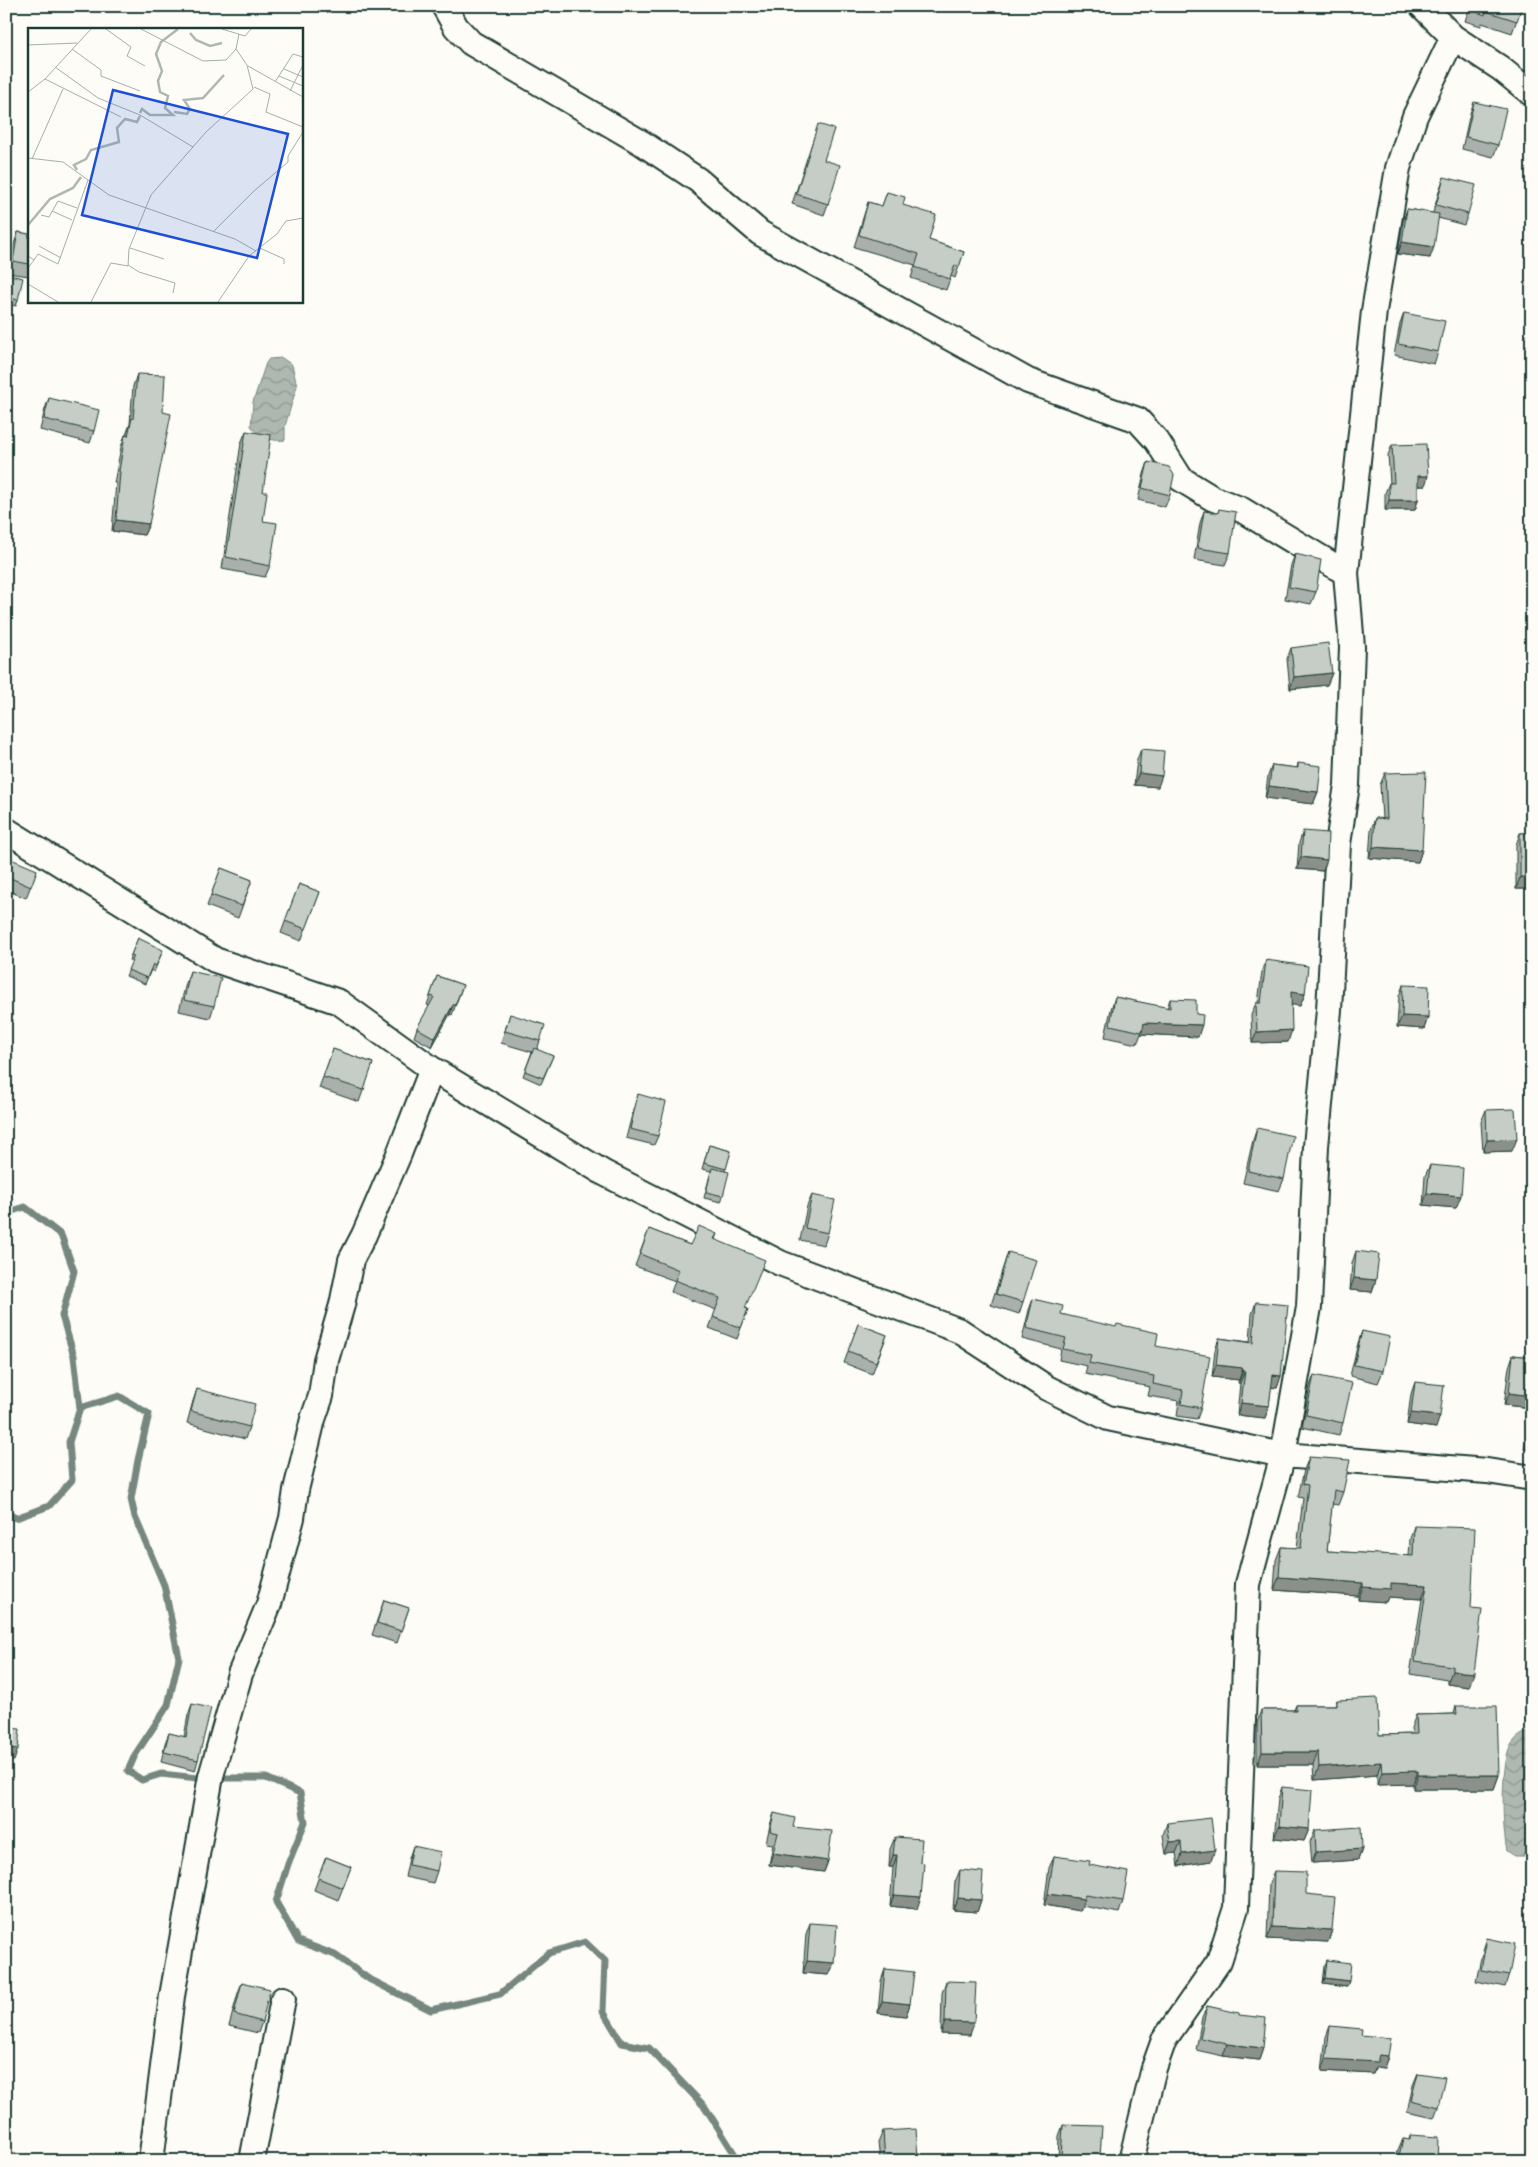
<svg xmlns="http://www.w3.org/2000/svg" width="1538" height="2167" font-family="Pangolin,sans-serif">
	<defs>
		<pattern id="water-waves" width="16" height="10" patternUnits="userSpaceOnUse" patternTransform="scale(1.25)"><rect width="16" height="10" fill="#aeb8b1"/><path d="M0 5q4-4 8 0t8 0" fill="none" stroke="#8d9791"/></pattern>
	</defs>
	<rect width="100%" height="100%" fill="#fdfcf7"/>
	<filter id="ink" filterUnits="userSpaceOnUse"><feTurbulence type="fractalNoise" baseFrequency=".02" numOctaves="2"/><feDisplacementMap in="SourceGraphic" scale="10" xChannelSelector="R" yChannelSelector="G"/><feConvolveMatrix kernelMatrix="1 2 1 2 8 2 1 2 1" color-interpolation-filters="sRGB"/></filter>
	<g filter="url(#ink)">
		<path fill="url(#water-waves)" stroke="#75877f" d="M282 358 292 365 297 386 285 426V440C272 442 259 437 251 426L253 402 266 363 269 359Z
			M1532 1731V1856H1515L1507 1851C1502 1829 1501 1771 1509 1750 1513 1739 1521 1733 1532 1731Z"/>
		<g fill="none" stroke-linecap="round" stroke-linejoin="round">
			<path stroke="#75877f" stroke-width="7" d="M6 1213 25 1207 61 1235 74 1271 62 1316 74 1356 80 1408
				M6 1513 16 1518 49 1506 72 1480 69 1442 80 1408 119 1396 149 1414 138 1460 131 1499 135 1517 164 1585 179 1658 168 1705 135 1755 128 1771 142 1780 161 1774 198 1778
				M223 1778H266L300 1793 305 1822 288 1864 276 1902 298 1941 335 1955 369 1979 431 2010 500 1994 549 1953 585 1942 605 1961 603 2011 622 2043 649 2048 705 2107 739 2161"/>
			<defs>
				<path id="minor" d="M444 6 456 27 471 43 642 143 698 180 760 233 1028 381 1138 420 1157 441 1181 479 1212 498 1242 510 1346 573
					M1422 6 1453 37 1500 68 1532 94
					M6 830 215 960 339 1002 432 1069 604 1173 780 1263 960 1331 1047 1388 1108 1418 1283 1455 1487 1471 1532 1478
					M151 2161 172 1996 211 1776 240 1674 269 1604 292 1518 296 1490 313 1419 321 1396 326 1360 342 1305 351 1260 364 1235 399 1154 432 1069
					M252 2161 283 1999
					M1131 2161 1154 2068 1164 2040 1219 1961 1236 1908 1248 1584 1283 1455 1309 1307 1316 1146 1329 1010 1338 844 1347 785 1352 647 1346 573 1374 311 1398 168 1415 116 1453 37"/>
			</defs>
			<use href="#minor" stroke="#1f3d34" stroke-width="28"/>
			<use href="#minor" stroke="#fdfcf7" stroke-width="24"/>
		</g>
		<path fill="#aab0ab" stroke="#1f3d34" d="M1470 6H1522L1512 33 1482 23 1481 26 1465 21Z
			M1474 102 1498 145 1493 157 1462 149 1470 113Z
			M815 134 824 160 828 204 824 215 792 204Z
			M1444 177 1468 214 1464 225 1438 218 1430 258 1398 254 1403 221 1407 209 1433 213 1440 188Z
			M887 192 903 205 929 240 964 252 955 278 951 276 946 290 911 278 915 265 854 247 868 202 882 206Z
			M18 232 29 234V276L8 273 14 244Z
			M6 274 18 300 16 306 6 304Z
			M1404 313 1438 352 1434 364 1394 355 1400 324Z
			M137 374 149 524 144 535 112 531 116 483H114L121 447 125 435H126L130 424 133 386Z
			M49 398 94 431 90 443 40 430 45 409Z
			M246 431 263 492V521L270 566 265 577 222 569 241 443Z
			M1392 445 1425 486H1418V500L1415 510H1385V493L1389 483H1390L1388 455Z
			M1148 462 1170 495 1165 507 1138 500 1144 474Z
			M1219 509 1230 553 1225 565 1194 560 1200 523 1204 511 1218 513Z
			M1295 554 1316 592 1311 604 1285 599 1291 565Z
			M1291 648 1332 673 1327 685 1290 689 1287 659Z
			M1141 749 1158 787 1134 785 1137 760Z
			M1298 763 1318 792 1313 804 1265 798 1268 776 1272 765 1297 768Z
			M1385 773 1422 850 1418 862 1369 858 1371 830 1375 818 1382 819 1380 785Z
			M1303 831 1323 871 1297 869 1299 843Z
			M1520 833H1532V889H1516V845Z
			M221 868 252 880 238 918 207 906Z
			M6 870H37L26 898 6 890Z
			M299 884 320 892 301 941 281 933Z
			M138 938 161 955 154 972 151 970 145 984 126 976 132 962 129 960Z
			M1266 960 1305 994 1300 1006 1292 1004 1288 1042 1252 1043 1251 1015 1256 1003H1258L1262 972Z
			M190 971 214 1006 210 1018 179 1011 186 983Z
			M437 976 463 985 452 1015 450 1014 432 1047 414 1037 417 1028 430 1006 427 1005Z
			M1403 985 1428 1017 1424 1029 1397 1027 1399 996Z
			M1115 997 1167 1008 1170 999 1196 1014 1198 1037 1141 1034 1137 1044 1105 1037 1111 1009Z
			M510 1014 540 1041 537 1050 553 1056 541 1084 523 1076 532 1052 501 1043Z
			M333 1049 373 1063 359 1102 319 1088Z
			M638 1094 658 1136 654 1145 626 1138 635 1103Z
			M1486 1110 1512 1151 1483 1152 1481 1122Z
			M1257 1128 1284 1179 1279 1191 1243 1183 1253 1140Z
			M709 1145 731 1151 725 1171 723 1196 721 1202 704 1198 711 1171 702 1169Z
			M1430 1165 1456 1208 1423 1205 1425 1176Z
			M812 1195 828 1233 824 1245 800 1240 807 1206Z
			M649 1229 690 1245 717 1234 715 1239 746 1308 748 1309 737 1339 709 1328 716 1310 671 1292 675 1281 635 1266Z
			M1356 1251 1372 1292 1350 1290 1352 1263Z
			M1008 1252 1023 1302 1019 1314 991 1305Z
			M1033 1299 1061 1314 1156 1346 1201 1408 1197 1419 1177 1416 1179 1401 1148 1396 1150 1387 1085 1374 1087 1366 1059 1360 1061 1349 1022 1339 1029 1310Z
			M1256 1302 1281 1376 1277 1388 1271 1387 1269 1406 1265 1418 1237 1415 1240 1383H1238L1239 1380 1212 1377 1215 1350 1219 1338 1250 1342 1252 1314Z
			M858 1324 887 1335 872 1374 844 1363Z
			M1362 1331 1383 1371 1378 1383 1350 1376 1358 1343Z
			M1513 1355 1532 1357V1408L1504 1405 1509 1367Z
			M1314 1375 1343 1423 1339 1435 1302 1427 1310 1386Z
			M1415 1382 1436 1428 1407 1424 1411 1394Z
			M197 1389 249 1427 245 1439 187 1423 193 1401Z
			M1532 1412V1450L1524 1449Z
			M1309 1457 1343 1492 1338 1505 1332 1504 1327 1551 1409 1556 1410 1539 1414 1526 1471 1608 1469 1687 1447 1684V1680L1410 1674 1422 1599 1388 1597 1386 1602 1358 1600V1596L1274 1590 1276 1560 1281 1547 1297 1548 1303 1498 1298 1497 1304 1470Z
			M384 1600 409 1608 397 1643 372 1635Z
			M1337 1700 1379 1735 1412 1734 1411 1728 1416 1715 1454 1714 1456 1706 1499 1775 1494 1789H1413V1784L1377 1785V1775L1314 1780 1313 1765H1257V1723L1261 1710H1294L1296 1705H1335Z
			M192 1704 198 1760 195 1771 161 1762 165 1743 169 1733 184 1737 188 1715Z
			M1282 1787 1309 1829 1304 1841 1274 1838 1278 1799Z
			M774 1813 828 1861 824 1872 769 1865 773 1844 766 1843 770 1825Z
			M1167 1823 1211 1861 1178 1866 1176 1853 1166 1854 1163 1835Z
			M1315 1830 1362 1849 1358 1860 1312 1863 1310 1842Z
			M895 1837 917 1909 890 1906 893 1867H889L890 1849Z
			M413 1846 437 1871 433 1883 405 1877 409 1858Z
			M1054 1856 1089 1865 1123 1901 1119 1913 1082 1906 1080 1911 1044 1905 1049 1868Z
			M326 1857 351 1867 338 1900 314 1890Z
			M960 1870 981 1900 977 1912 953 1910 955 1882Z
			M1274 1871 1306 1894 1332 1930 1328 1942 1267 1939 1269 1883Z
			M810 1923 834 1963 829 1975 803 1973 806 1934Z
			M1487 1938 1509 1975 1505 1987 1476 1981 1483 1950Z
			M1327 1960 1347 1987 1323 1984 1325 1965Z
			M885 1969 910 2004 906 2016 878 2013 881 1981Z
			M946 1981 970 2035 941 2034 942 1993Z
			M242 1982 262 2022 258 2033 229 2026 238 1993Z
			M1207 2006 1239 2015 1263 2048 1259 2060 1223 2056 1196 2050 1202 2017Z
			M1330 2026 1361 2035 1388 2056 1384 2068 1376 2067 1373 2074 1322 2071 1326 2037Z
			M1418 2073 1438 2107 1434 2118 1407 2112 1413 2085Z
			M1063 2125 1100 2158 1099 2161H1058L1059 2136Z
			M883 2131 918 2161H880L878 2143Z
			M1410 2135 1437 2161H1396L1398 2150 1403 2138 1409 2139Z"/>
		<path fill="#8b908b" stroke="#1f3d34" d="M1402 242 1434 247 1430 258 1398 254Z
			M1418 476H1428L1425 486H1414Z
			M1389 500H1418L1415 510H1385Z
			M116 520 149 524 144 535 112 531Z
			M1332 673 1327 685 1290 689 1294 677Z
			M1139 773 1162 776 1158 787 1134 785Z
			M1269 786 1318 792 1313 804 1265 798Z
			M1373 847 1422 850 1418 862 1369 858Z
			M1301 857 1327 860 1323 871 1297 869Z
			M1520 877H1532V889H1516Z
			M1291 992 1305 994 1300 1006 1287 1004Z
			M453 1005 450 1014 432 1047 435 1038Z
			M1402 1016 1428 1017 1424 1029 1397 1027Z
			M1144 1023 1202 1025 1198 1037 1141 1034Z
			M1292 1030 1288 1042 1252 1043 1257 1032Z
			M1517 1139 1512 1151 1483 1152 1487 1140Z
			M1427 1193 1461 1196 1456 1208 1423 1205Z
			M1354 1278 1376 1280 1372 1292 1350 1290Z
			M1216 1365 1243 1368 1239 1380 1212 1377Z
			M1243 1371H1245L1240 1383H1238Z
			M1273 1375 1281 1376 1277 1388 1269 1387Z
			M1509 1393 1532 1396V1408L1504 1405Z
			M1241 1403 1269 1406 1265 1418 1237 1415Z
			M1411 1413 1440 1416 1436 1428 1407 1424Z
			M1279 1577 1363 1583 1358 1596 1274 1590Z
			M1391 1583 1427 1585 1422 1599 1388 1597 1386 1602 1358 1600 1363 1587Z
			M1452 1671 1474 1673 1469 1687 1447 1684Z
			M6 1748 18 1749 14 1761 6 1760Z
			M1262 1752H1318L1313 1765H1257Z
			M1381 1762 1377 1775 1314 1780 1319 1767Z
			M1418 1771 1413 1784 1377 1785 1382 1772Z
			M1418 1775H1499L1494 1789H1413Z
			M1279 1826 1309 1829 1304 1841 1274 1838Z
			M1181 1841 1176 1853 1166 1854 1170 1842Z
			M1362 1849 1358 1860 1312 1863 1316 1852Z
			M1215 1850 1211 1861 1178 1866 1182 1854Z
			M773 1853 828 1861 824 1872 769 1865Z
			M893 1855H897L893 1867H889Z
			M1048 1894 1084 1899 1080 1911 1044 1905Z
			M894 1895 921 1897 917 1909 890 1906Z
			M958 1898 981 1900 977 1912 953 1910Z
			M1272 1927 1332 1930 1328 1942 1267 1939Z
			M807 1961 834 1963 829 1975 803 1973Z
			M1325 1978 1349 1981 1347 1987 1323 1984Z
			M882 2001 910 2004 906 2016 878 2013Z
			M945 2022 974 2023 970 2035 941 2034Z
			M1227 2044 1263 2048 1259 2060 1223 2056Z
			M1379 2055 1388 2056 1384 2068 1376 2067 1373 2074 1322 2071 1326 2059Z
			M1061 2157 1100 2158 1099 2161H1060Z
			M918 2158V2161H903V2159Z"/>
		<path fill="#c6cdc7" stroke="#1f3d34" d="M1470 6H1522L1517 21 1486 11 1485 15 1469 9Z
			M1474 102 1506 109 1498 145 1466 137Z
			M818 124 834 129 824 160 840 165 828 204 796 194Z
			M1444 177 1476 185 1468 214 1436 205Z
			M887 192 905 197 903 205 936 215 929 240 964 252 959 267 955 265 950 279 915 267 919 254 859 235 868 202 882 206Z
			M1407 209 1439 214 1434 247 1402 242Z
			M18 232 29 234V264L13 261Z
			M6 274 23 278 18 300 6 297Z
			M1404 313 1445 321 1438 352 1398 344Z
			M137 374 165 375 163 412 171 414 149 524 116 520 120 472 119 471 125 435 128 436 132 418 133 419Z
			M49 398 99 410 94 431 44 419Z
			M246 431 271 435 263 492H267L263 521 277 523 270 566 226 557Z
			M1426 444 1428 476H1418V500H1389V483H1394L1392 445Z
			M1148 462 1169 467 1174 475 1170 495 1142 488Z
			M1219 509 1236 512 1230 553 1198 548 1204 511 1218 513Z
			M1295 554 1321 560 1316 592 1289 587Z
			M1328 643 1332 673 1294 677 1291 648Z
			M1141 749 1164 751 1162 776 1139 773Z
			M1298 763 1321 766 1318 792 1269 786 1272 765 1298 768Z
			M1426 772 1422 850 1373 847 1375 818 1387 819 1385 773Z
			M1303 831 1328 833 1327 860 1301 857Z
			M1520 833H1532V877H1520Z
			M11 859 37 870 31 887 6 876V870Z
			M221 868 252 880 242 906 211 895Z
			M299 884 320 892 306 929 285 921Z
			M138 938 163 950 156 966 153 964 147 978 128 970 134 956 131 955Z
			M1266 960 1308 966 1305 994 1291 992 1292 1030 1257 1032 1256 1003H1261Z
			M190 971 221 978 214 1006 184 1000Z
			M437 976 463 985 455 1005H453L435 1038 417 1028 434 997 430 996Z
			M1403 985 1429 986 1428 1017 1402 1016Z
			M1115 997 1170 1008V999L1196 1000V1014L1203 1015 1202 1025 1144 1023 1142 1032 1110 1025Z
			M510 1014 545 1025 540 1041 505 1031Z
			M534 1048 553 1056 543 1078 525 1071Z
			M333 1049 373 1063 364 1090 323 1077Z
			M638 1094 666 1102 658 1136 630 1129Z
			M1515 1109 1517 1139 1487 1140 1486 1110Z
			M1257 1128 1293 1136 1284 1179 1248 1171Z
			M709 1145 731 1151 726 1169 704 1163Z
			M1430 1165 1463 1168 1461 1196 1427 1193Z
			M712 1168 729 1172 723 1196 706 1192Z
			M812 1195 835 1200 828 1233 805 1228Z
			M699 1226 717 1234 714 1239 765 1260 745 1308 748 1309 741 1328 713 1317 720 1298 675 1280 679 1270 640 1254 649 1229 690 1245Z
			M1356 1251 1379 1254 1376 1280 1354 1278Z
			M1008 1252 1036 1260 1023 1302 996 1294Z
			M1033 1299 1063 1306 1061 1314 1116 1327 1117 1324 1158 1333 1156 1346 1210 1356 1201 1408 1181 1404 1183 1390 1153 1384 1154 1376 1089 1363 1091 1355 1063 1349 1066 1338 1026 1328Z
			M1256 1302 1288 1305 1281 1376 1273 1375 1269 1406 1241 1403 1245 1371H1243V1368L1216 1365 1219 1338 1253 1343Z
			M858 1324 887 1335 876 1362 848 1351Z
			M1362 1331 1390 1337 1383 1371 1354 1365Z
			M1513 1355 1532 1357V1396L1509 1393Z
			M1314 1375 1352 1383 1343 1423 1306 1415Z
			M1415 1382 1444 1385 1440 1416 1411 1413Z
			M197 1389 255 1404 249 1427 191 1411Z
			M1532 1420V1438L1529 1437Z
			M1309 1457 1350 1460 1343 1492 1334 1490 1327 1551 1413 1556 1414 1526 1475 1528 1471 1608 1482 1609 1474 1673 1452 1671V1666L1415 1661 1427 1585 1391 1583V1589L1363 1587V1583L1279 1577 1281 1547 1301 1548 1308 1485 1303 1484Z
			M384 1600 409 1608 401 1631 377 1623Z
			M1377 1698 1379 1735 1417 1734 1416 1715 1457 1714 1456 1706H1497L1499 1775H1418V1771L1382 1772 1381 1762 1319 1767 1318 1752H1262L1261 1710H1296V1705H1337V1700Z
			M192 1704 211 1708 198 1760 164 1752 169 1733 186 1737Z
			M6 1728 20 1729 18 1749 6 1748Z
			M1282 1787 1312 1790 1309 1829 1279 1826Z
			M774 1813 795 1818 793 1827 832 1831 828 1861 773 1853 778 1833 770 1831Z
			M1211 1818 1215 1850 1182 1854 1181 1841 1170 1842 1167 1823Z
			M1361 1827 1362 1849 1316 1852 1315 1830Z
			M895 1837 922 1839 920 1862 924 1863 921 1897 894 1895 897 1855H893Z
			M413 1846 441 1852 437 1871 409 1865Z
			M1054 1856 1090 1861 1089 1865 1128 1872 1123 1901 1085 1895 1084 1899 1048 1894Z
			M326 1857 351 1867 343 1888 318 1878Z
			M960 1870 983 1872 981 1900 958 1898Z
			M1274 1871 1306 1872V1894L1335 1897 1332 1930 1272 1927Z
			M810 1923 837 1925 834 1963 807 1961Z
			M1487 1938 1515 1944 1509 1975 1481 1970Z
			M1327 1960 1351 1963 1349 1981 1325 1978Z
			M885 1969 914 1972 910 2004 882 2001Z
			M946 1981 976 1982 974 2023 945 2022Z
			M242 1982 270 1989 262 2022 234 2014Z
			M1207 2006 1239 2013V2015L1266 2018 1263 2048 1227 2044 1200 2038Z
			M1330 2026 1362 2029 1361 2035 1391 2038 1388 2056 1379 2055 1377 2062 1326 2059Z
			M1418 2073 1445 2077 1438 2107 1411 2100Z
			M1063 2125 1102 2126 1100 2158 1061 2157Z
			M916 2129 918 2158 903 2159V2161H885L883 2131Z
			M1410 2135 1438 2137 1437 2161H1398L1403 2138 1410 2139Z"/>
	</g>
	<g transform="translate(28 28)">
		<rect width="275" height="275" fill="#fdfcf7"/>
		<path fill="none" stroke="#aeb8b1" stroke-width="2.5" d="M162 5 168 12 182 18 194 15M146 84 159 86 162 81 156 72 175 70 196 47M112 85 114 81 122 87H145L137 80 140 68 132 64 130 53 134 43 128 26 133 14 150 1M49 142 46 137 58 131 63 122 91 114 89 100 97 91 109 94 112 88M0 197 22 171 45 160 53 149"/>
		<path fill="none" stroke="#a4b0a9" stroke-width="1" d="M78 1 103 19 99 28 117 38M113 1 175 33 198 32 208 21M194 1 217 8 223 1M0 17 49 15M44 21 73 42V48L112 63M220 38 275 69M27 39 70 70 112 87 165 119M256 41 275 49M251 48 275 58M17 51 93 89M247 54 265 26 275 29M226 59 242 66 238 84 275 99M262 63 275 37M0 64 17 51 63 1M0 130 35 134 81 167 207 211 228 223M4 131 35 61M24 183 44 192M13 187 21 189 30 173 49 180M186 203 226 163 260 134V128L275 104M11 218 33 230M102 220 136 231M232 220 256 231V236M0 228 6 232 0 240M6 232 10 226 30 236 60 152M100 237 111 244 147 255 145 265M0 256 30 274M63 274 83 235 100 238 101 221 123 167 178 104 225 61 219 37 208 21 211 6M190 274 221 228 249 206 258 193 275 190"/>
		<path fill="#1d4ed8" fill-opacity="0.15" stroke="#1d4ed8" stroke-width="2.5" d="M85 62 260 106 229 230 54 187Z"/>
		<rect width="275" height="275" fill="none" stroke="#1f3d34" stroke-width="2.5"/>
	</g>
	<rect width="1538" height="2167" fill="none" stroke="#fdfcf7" stroke-width="25"/>
	<rect x="12" y="12" width="1513" height="2142" fill="none" stroke="#1f3d34" stroke-width="2" filter="url(#ink)"/>
</svg>
